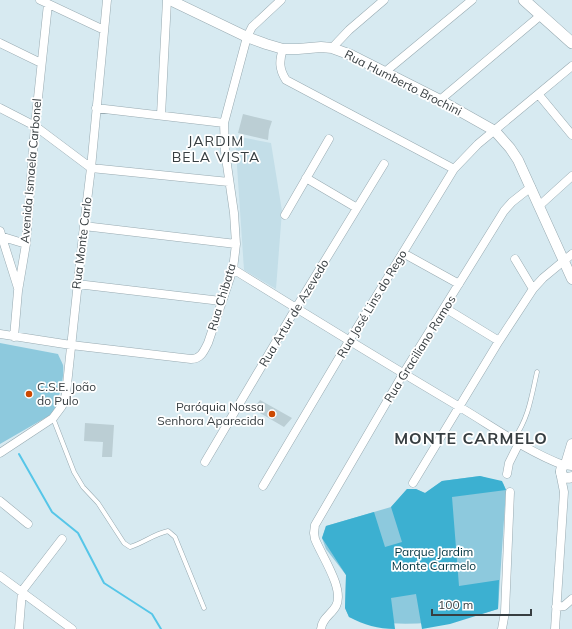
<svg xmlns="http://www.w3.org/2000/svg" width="572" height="629" font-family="Mulish,sans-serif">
	<rect width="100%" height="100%" fill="#d7eaf1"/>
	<path fill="#c3dee8" d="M235 136 271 143 282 211 276 289 244 270Z"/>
	<path fill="#8dc9dd" d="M0 343 58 354C59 357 62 362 63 365 65 377 58 404 52 414L0 444Z
		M480 476 503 483 506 490 498 609C451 624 396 629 349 617L345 608 346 575 326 549 322 538 326 526 391 507 407 489H416L425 493 442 481Z"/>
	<path fill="#3cb0d1" d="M480 476 502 481 506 490 452 497 459 586 499 580 498 609 450 624 422 629 416 594 391 598 395 629C378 629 364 625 349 617L345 608 346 575 322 538 326 526 374 512 385 547 402 542 391 507 407 489H416L425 493 442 481Z"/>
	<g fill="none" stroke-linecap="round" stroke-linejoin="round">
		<path stroke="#56c6e8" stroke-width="2" d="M19 454 52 512 78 533 104 583 152 614 161 629"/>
	</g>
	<path fill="#bbced4" d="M243 114 272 121 269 130 268 140 238 133Z
		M260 400 292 418 284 427 253 409Z
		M85 423 114 425 112 457H102L103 442 84 441Z"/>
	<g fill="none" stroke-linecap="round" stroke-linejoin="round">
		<defs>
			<path id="service" d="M53 418 74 472 83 487 98 503 124 543 130 547C143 543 154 534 168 531L175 537 204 608
				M514 439C529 417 531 398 537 372"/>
			<path id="minor" d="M40 0 104 30
				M0 43 41 63
				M332 48 349 30 384 0
				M283 49C279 61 279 69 286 80L454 169
				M385 72 472 0
				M539 95 572 135
				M440 100 541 15
				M0 108 35 126 91 168 229 182
				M96 108 224 123
				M161 115 167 0
				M306 178 357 208
				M539 206 572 176
				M285 215 329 139
				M84 226 236 244
				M0 231 18 288
				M0 236 26 244
				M403 253 459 284
				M515 259 533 289
				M233 269C307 315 382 361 458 406 492 426 526 451 563 465
				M77 284 221 301
				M445 308 499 341
				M0 334 71 345 191 359C201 359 204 351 208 343L233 269 236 244 234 213 225 151 224 123 247 37 252 27 281 0
				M14 337 18 291 26 244 35 126 48 4
				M0 453 53 418 62 406 66 394 84 226 91 168 107 0
				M205 462 296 308 384 164
				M507 474 509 463 519 443
				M413 483 499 341 533 289 543 278 572 254
				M263 486 349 341 454 169 478 144 572 66
				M0 501 28 524
				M0 576 72 629
				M556 607 564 606 572 599
				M19 629 22 591 62 539
				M321 629C322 618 331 615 336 606 345 589 321 555 315 539L314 533 315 525 403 374 504 211 512 202 531 187
				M502 629 505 612 510 492
				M555 629 564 492 560 472"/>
			<path id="tertiary" d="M170 0 247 37 266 44 283 49H298L321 47 332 48 351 55 440 100 495 131 510 148 518 160 572 279
				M566 464 572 444
				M572 465 565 464C557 470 562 481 572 477"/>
			<path id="secondary" d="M524 0 572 43"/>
		</defs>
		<use href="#service" stroke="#98aab1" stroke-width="5"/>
		<use href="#minor" stroke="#98aab1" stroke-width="9"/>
		<use href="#tertiary" stroke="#98aab1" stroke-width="11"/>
		<use href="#secondary" stroke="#98aab1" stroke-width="12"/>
		<use href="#service" stroke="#fff" stroke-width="4"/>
		<use href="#minor" stroke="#fff" stroke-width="8"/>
		<use href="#tertiary" stroke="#fff" stroke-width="10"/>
		<use href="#secondary" stroke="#fff" stroke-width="11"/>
	</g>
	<g fill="#cc4800" stroke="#fff" stroke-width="1.5">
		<circle cx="29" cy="394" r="4"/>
		<circle cx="272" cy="414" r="4"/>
	</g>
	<g text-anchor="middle" stroke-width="3.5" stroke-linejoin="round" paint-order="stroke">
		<g font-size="12" fill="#373e41" stroke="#fff">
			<text transform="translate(403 83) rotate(27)" y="4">Rua Humberto Brochini</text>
			<text transform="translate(31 171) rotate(-85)" y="4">Avenida Ismaela Carbonel</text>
			<text transform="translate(82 243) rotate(-83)" y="4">Rua Monte Carlo</text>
			<text transform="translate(222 297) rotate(-73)" y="4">Rua Chibata</text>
			<text transform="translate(372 304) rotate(-59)" y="4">Rua José Lins do Rego</text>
			<text transform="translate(294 313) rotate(-59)" y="4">Rua Artur de Azevedo</text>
			<text transform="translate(420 349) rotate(-58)" y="4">Rua Graciliano Ramos</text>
		</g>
		<g font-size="12" fill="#373e41" stroke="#fff" text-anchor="start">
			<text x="37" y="391">C.S.E. João<tspan x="37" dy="14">do Pulo</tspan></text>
			<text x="264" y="411" text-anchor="end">Paróquia Nossa<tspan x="264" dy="14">Senhora Aparecida</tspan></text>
		</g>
		<g font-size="12" fill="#003441" stroke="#fff">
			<text x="434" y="556">Parque Jardim<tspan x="434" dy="14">Monte Carmelo</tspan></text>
		</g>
		<g font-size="14" letter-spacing="1" fill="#373e41" stroke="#fff">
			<text x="216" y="146">JARDIM<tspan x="216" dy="16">BELA VISTA</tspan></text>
		</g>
		<g font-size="16" font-weight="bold" letter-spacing="1" fill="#373e41" stroke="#fff">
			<text x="471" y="444">MONTE CARMELO</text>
		</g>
	</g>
	<path d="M432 609v6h99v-6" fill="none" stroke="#373e41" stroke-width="2"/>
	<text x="438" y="609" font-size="12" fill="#373e41" stroke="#ffffff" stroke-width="3" paint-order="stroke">100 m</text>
</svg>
